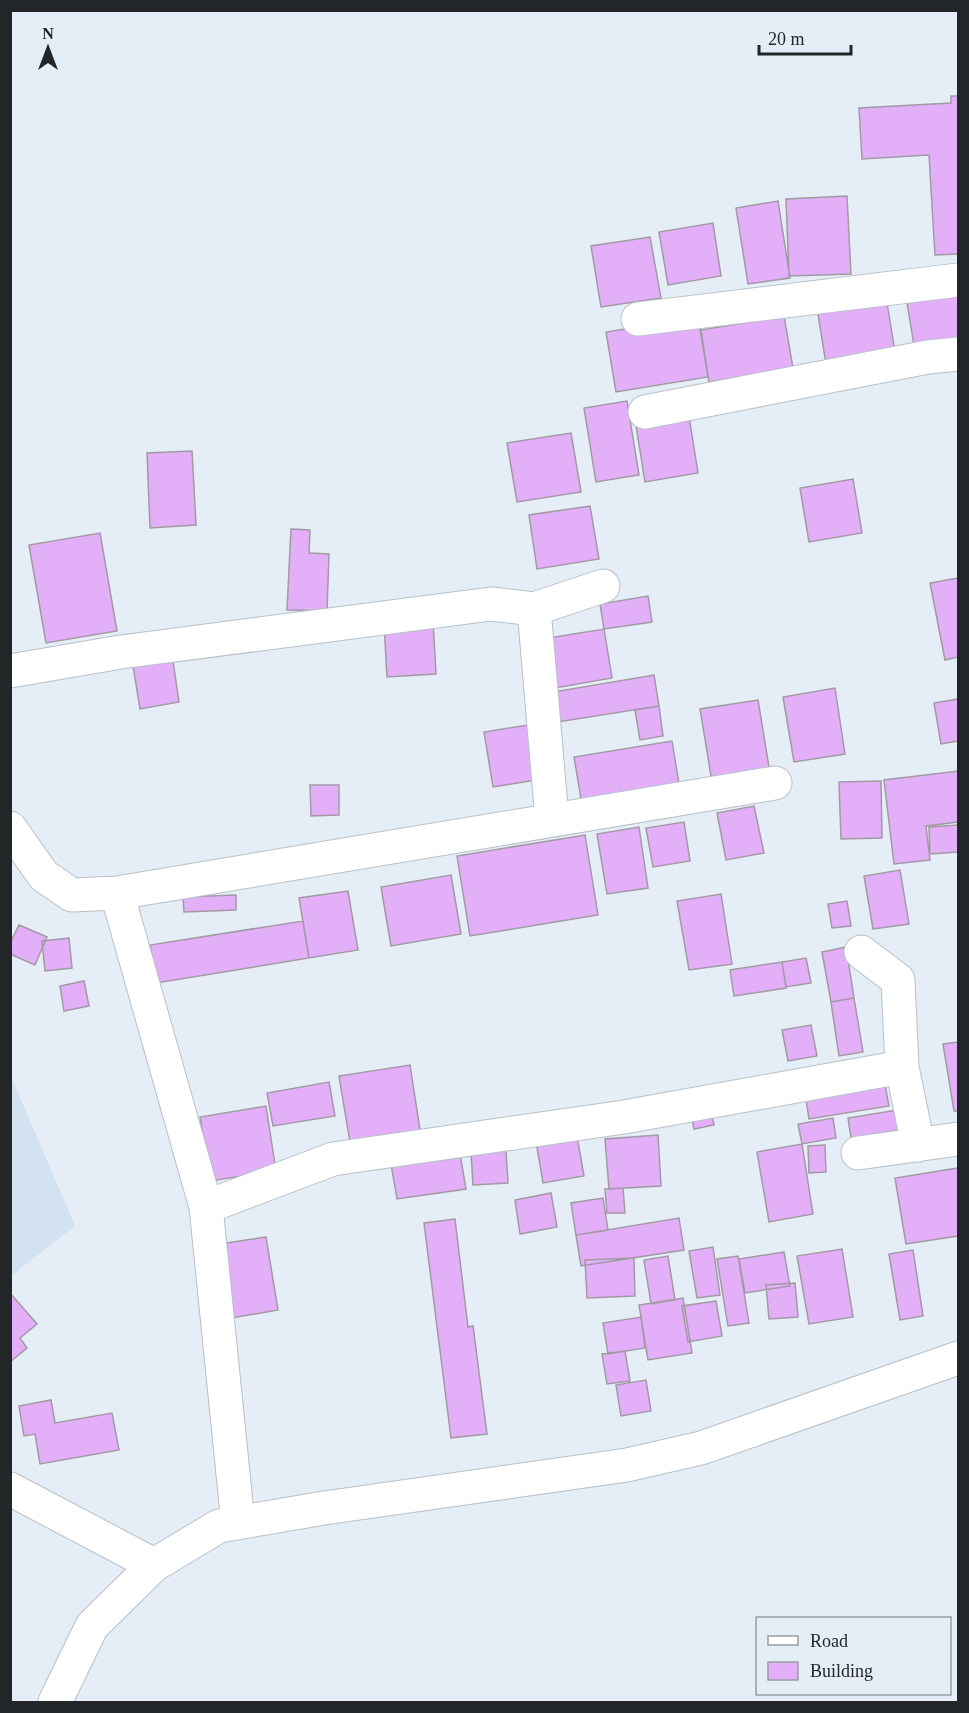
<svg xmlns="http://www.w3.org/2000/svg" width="969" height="1713" font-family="'Times New Roman',serif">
	<rect width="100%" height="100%" fill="#e5eef7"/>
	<path fill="#d3e2f0" d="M10 1074 75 1226 11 1276H10Z"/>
	<path fill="#e4aff9" stroke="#a19aa3" stroke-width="1.5" d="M951 96H958V254L935 255 929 155 862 159 859 108 951 103Z
		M847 196 851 274 789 276 786 199Z
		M778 201 790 278 748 284 736 208Z
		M713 223 721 276 668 285 659 232Z
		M650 237 661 298 601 307 591 246Z
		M958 289V343L915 351 906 297Z
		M886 297 895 352 826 364 817 308Z
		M784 316 793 368 709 382 701 330Z
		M698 317 708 377 616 392 606 332Z
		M627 401 639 475 596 482 584 408Z
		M688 410 698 473 645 482 635 419Z
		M571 433 581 492 517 502 507 443Z
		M192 451 196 525 150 528 147 453Z
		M853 479 862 533 809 542 800 488Z
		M590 506 599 559 537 569 529 515Z
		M291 529 310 530 309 553 329 554 327 611 287 610Z
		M100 533 117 631 46 643 29 545Z
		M958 578V657L945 660 930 583Z
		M648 596 652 622 604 629 600 604Z
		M433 621 436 674 387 677 384 624Z
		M604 629 612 678 550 689 542 639Z
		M172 654 179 702 140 709 132 660Z
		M654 675 659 706 558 722 553 692Z
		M835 688 845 754 794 762 783 697Z
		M958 699V741L941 744 934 703Z
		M758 700 770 773 712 782 700 709Z
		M659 706 663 736 640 740 635 710Z
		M534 724 543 779 493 787 484 732Z
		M672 741 680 790 582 805 574 757Z
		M958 771V822L926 826 930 860 894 864 884 780Z
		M881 781 882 838 841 839 839 782Z
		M310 785H339V815L311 816Z
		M754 806 764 853 726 860 717 813Z
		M684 822 690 861 653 867 646 828Z
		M958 825V852L930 854 929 827Z
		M639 827 648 888 607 894 597 834Z
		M585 835 598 915 470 936 457 856Z
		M900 870 909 924 873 929 864 876Z
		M451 875 461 934 391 946 381 887Z
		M348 891 358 950 309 958 299 898Z
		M721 894 732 964 689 970 677 901Z
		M236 895V910L184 912 183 897Z
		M847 901 851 926 832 928 828 904Z
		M303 921 309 958 156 983 150 945Z
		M19 925 47 937 35 965 10 954V943Z
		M69 938 72 968 45 971 42 941Z
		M846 947 854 998 831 1002 822 952Z
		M806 958 811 983 786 987 782 962Z
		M782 962 786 988 734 996 730 970Z
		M84 981 89 1006 64 1011 60 986Z
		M854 998 863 1052 839 1056 831 1002Z
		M811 1025 817 1056 788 1061 782 1030Z
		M958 1042V1111H954L943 1044Z
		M410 1065 420 1130 350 1142 339 1076Z
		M883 1074 889 1106 809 1119 804 1087Z
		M329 1082 335 1116 273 1126 267 1093Z
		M710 1105 714 1125 694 1129 690 1109Z
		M266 1106 276 1171 210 1181 200 1117Z
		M903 1109 906 1129 851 1138 848 1118Z
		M833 1118 836 1138 802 1144 798 1124Z
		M658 1135 661 1186 609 1189 605 1139Z
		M577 1136 584 1176 543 1183 536 1142Z
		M802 1144 813 1214 769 1222 757 1152Z
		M825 1145 826 1172 809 1173 808 1146Z
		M506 1151 508 1183 473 1185 471 1153Z
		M460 1154 466 1189 397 1199 391 1164Z
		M958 1168V1236L906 1244 895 1178Z
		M623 1188 625 1213H607L605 1189Z
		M551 1193 557 1227 520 1234 515 1200Z
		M603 1198 608 1230 576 1235 571 1203Z
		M679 1218 684 1250 581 1266 576 1235Z
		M455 1219 468 1327 473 1326 487 1434 451 1438 424 1223Z
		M266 1237 278 1310 226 1319 214 1245Z
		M713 1247 720 1295 697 1298 689 1251Z
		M842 1249 853 1317 809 1324 797 1256Z
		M913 1250 923 1316 900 1320 889 1254Z
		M784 1252 790 1286 745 1293 739 1259Z
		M668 1256 675 1300 651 1304 644 1260Z
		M738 1256 749 1323 728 1326 717 1259Z
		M634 1258 635 1296 587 1298 585 1260Z
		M795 1283 798 1317 769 1319 766 1285Z
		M10 1293 37 1324 20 1338 27 1348 10 1362Z
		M683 1298 692 1353 648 1360 639 1305Z
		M716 1301 722 1336 688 1342 682 1306Z
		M641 1317 645 1348 608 1354 603 1323Z
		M625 1351 630 1381 607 1384 602 1354Z
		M646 1380 651 1411 621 1416 616 1385Z
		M51 1400 55 1423 112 1413 119 1450 40 1464 35 1434 24 1436 19 1406Z"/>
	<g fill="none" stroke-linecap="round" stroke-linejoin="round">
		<defs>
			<path id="minor" d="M638 319 958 280
				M645 412 928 357 958 354
				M534 609 552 819
				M10 671 121 652 491 604 534 609 603 586
				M10 828 44 876 72 895 117 893 206 1207 238 1523
				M117 893 775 783
				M861 952 898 980 902 1067 918 1145
				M858 1153 958 1139
				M206 1207 333 1159 624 1117 902 1067
				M10 1489 154 1565
				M55 1702 92 1626 154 1565 219 1526 324 1508 627 1465 701 1448 958 1358"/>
		</defs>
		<use href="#minor" stroke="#b7c0c8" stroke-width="35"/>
		<use href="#minor" stroke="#fff" stroke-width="33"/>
	</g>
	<rect width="969" height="1713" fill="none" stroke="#232629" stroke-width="24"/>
	<rect x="756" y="1617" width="195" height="78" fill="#e5eef7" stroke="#979ea5" stroke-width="1.5"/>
	<rect x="768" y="1636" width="30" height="9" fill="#ffffff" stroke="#979ea5" stroke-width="1.5"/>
	<text x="810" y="1647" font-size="18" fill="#232629">Road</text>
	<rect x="768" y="1662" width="30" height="18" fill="#e4aff9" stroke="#979ea5" stroke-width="1.5"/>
	<text x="810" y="1677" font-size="18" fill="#232629">Building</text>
	<g transform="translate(48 48)" stroke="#e5eef7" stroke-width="4.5" paint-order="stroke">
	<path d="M0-4.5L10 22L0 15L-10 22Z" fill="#232629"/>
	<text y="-9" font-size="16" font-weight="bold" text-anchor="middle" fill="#232629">N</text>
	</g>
	<path d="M759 45v9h92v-9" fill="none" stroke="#232629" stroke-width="3"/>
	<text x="768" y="45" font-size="18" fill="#232629" stroke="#e5eef7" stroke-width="4.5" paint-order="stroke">20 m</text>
</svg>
